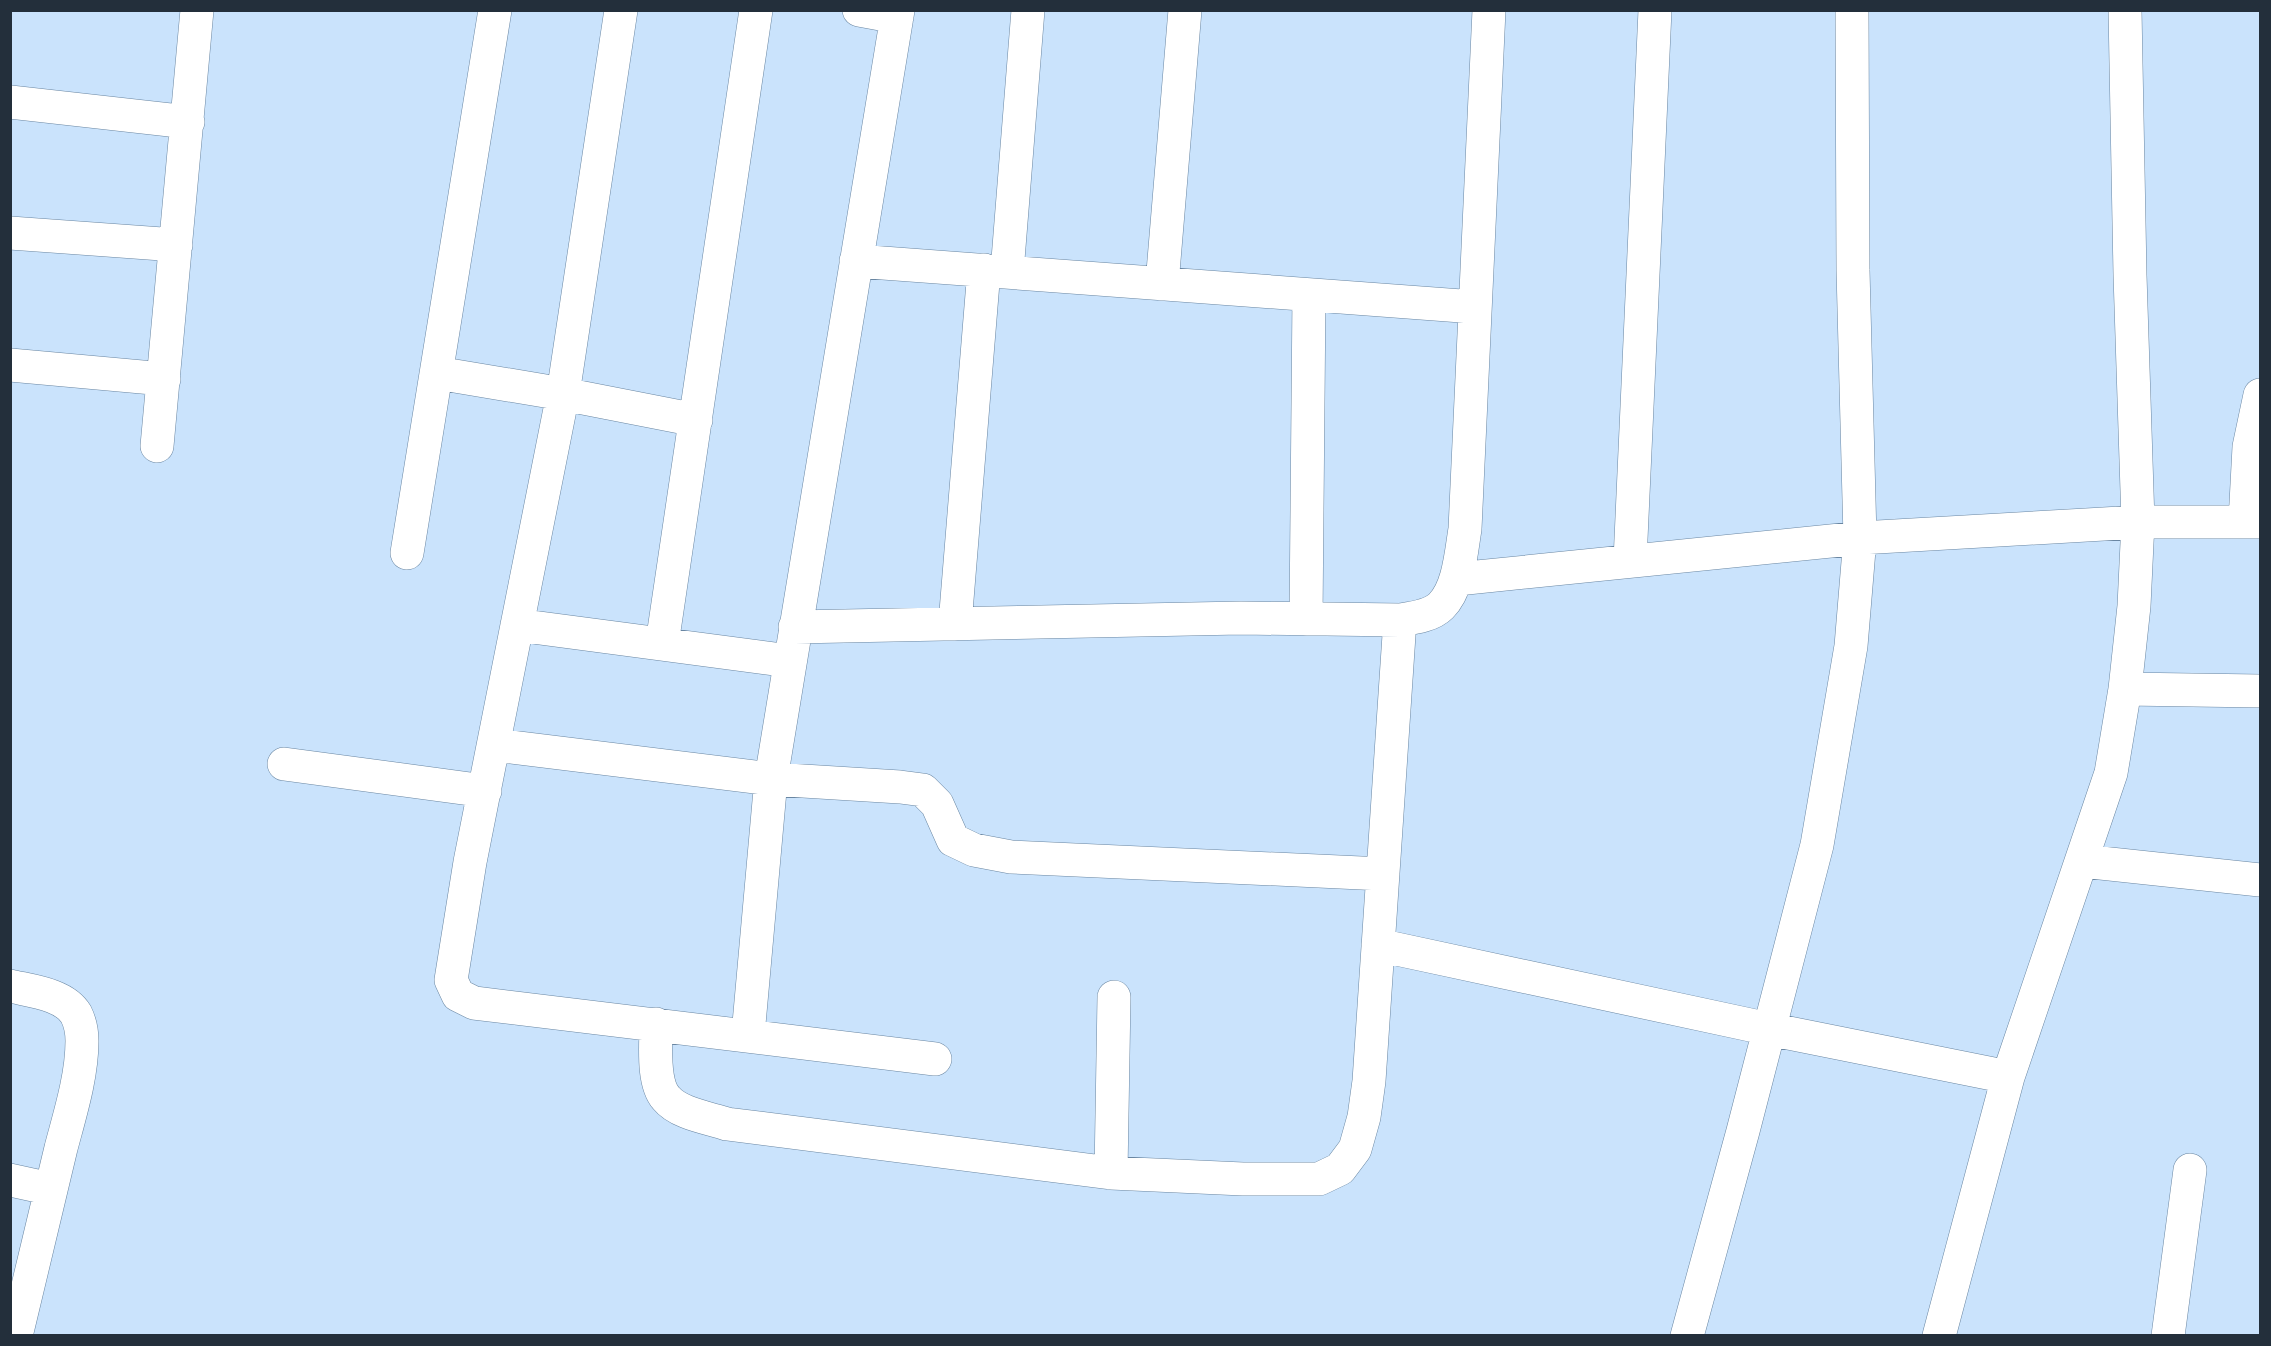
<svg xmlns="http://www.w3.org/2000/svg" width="2271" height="1346" font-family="'Sofia Sans Condensed',sans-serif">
	<rect width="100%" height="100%" fill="#cae3fc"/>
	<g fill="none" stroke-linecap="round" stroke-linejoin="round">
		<defs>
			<path id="minor" d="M621 10 563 394 470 862 451 980 458 995 474 1003 935 1059
				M859 10 897 17
				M10 102 188 122
				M10 233 176 245
				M856 261 1475 307
				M1007 272 1028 10
				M1162 284 1185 10
				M10 365 164 379
				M437 373 563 394 696 420
				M157 446 197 10
				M2245 522 2249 447 2260 395
				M407 553 495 10
				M1630 561 1655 10
				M1457 579 1860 538 2138 522H2260
				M1306 619 1309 295
				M955 624 984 270
				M517 625 790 661
				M795 627 1241 618 1400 620C1413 618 1431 616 1441 606 1459 588 1461 553 1465 529L1489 10
				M662 644 756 10
				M2125 689 2260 691
				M494 745 771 779 900 787 923 790 937 804 953 840 974 850 1011 857 1383 874
				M284 764 485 791
				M2082 861 2260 880
				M1378 945 1769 1029 2008 1077
				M10 986C31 991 64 994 76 1014 80 1022 82 1032 82 1041 82 1076 70 1114 61 1148 46 1211 31 1273 16 1336
				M656 1024C656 1044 652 1082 666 1098 679 1114 709 1118 727 1124L1111 1173 1243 1179H1319L1340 1169 1355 1149 1364 1117 1369 1081 1400 620
				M748 1035 771 779 898 10
				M1111 1173 1114 997
				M10 1180 51 1189
				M1687 1336 1743 1131 1817 845 1851 646 1860 538 1853 270 1852 10
				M1939 1336 2008 1077 2111 773 2125 689 2134 606 2138 522 2130 275 2125 10
				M2168 1336 2190 1170"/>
		</defs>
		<use href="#minor" stroke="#6986a2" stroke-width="34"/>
		<use href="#minor" stroke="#fff" stroke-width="33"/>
	</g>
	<rect width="2271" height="1346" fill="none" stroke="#232f3b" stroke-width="24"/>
</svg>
